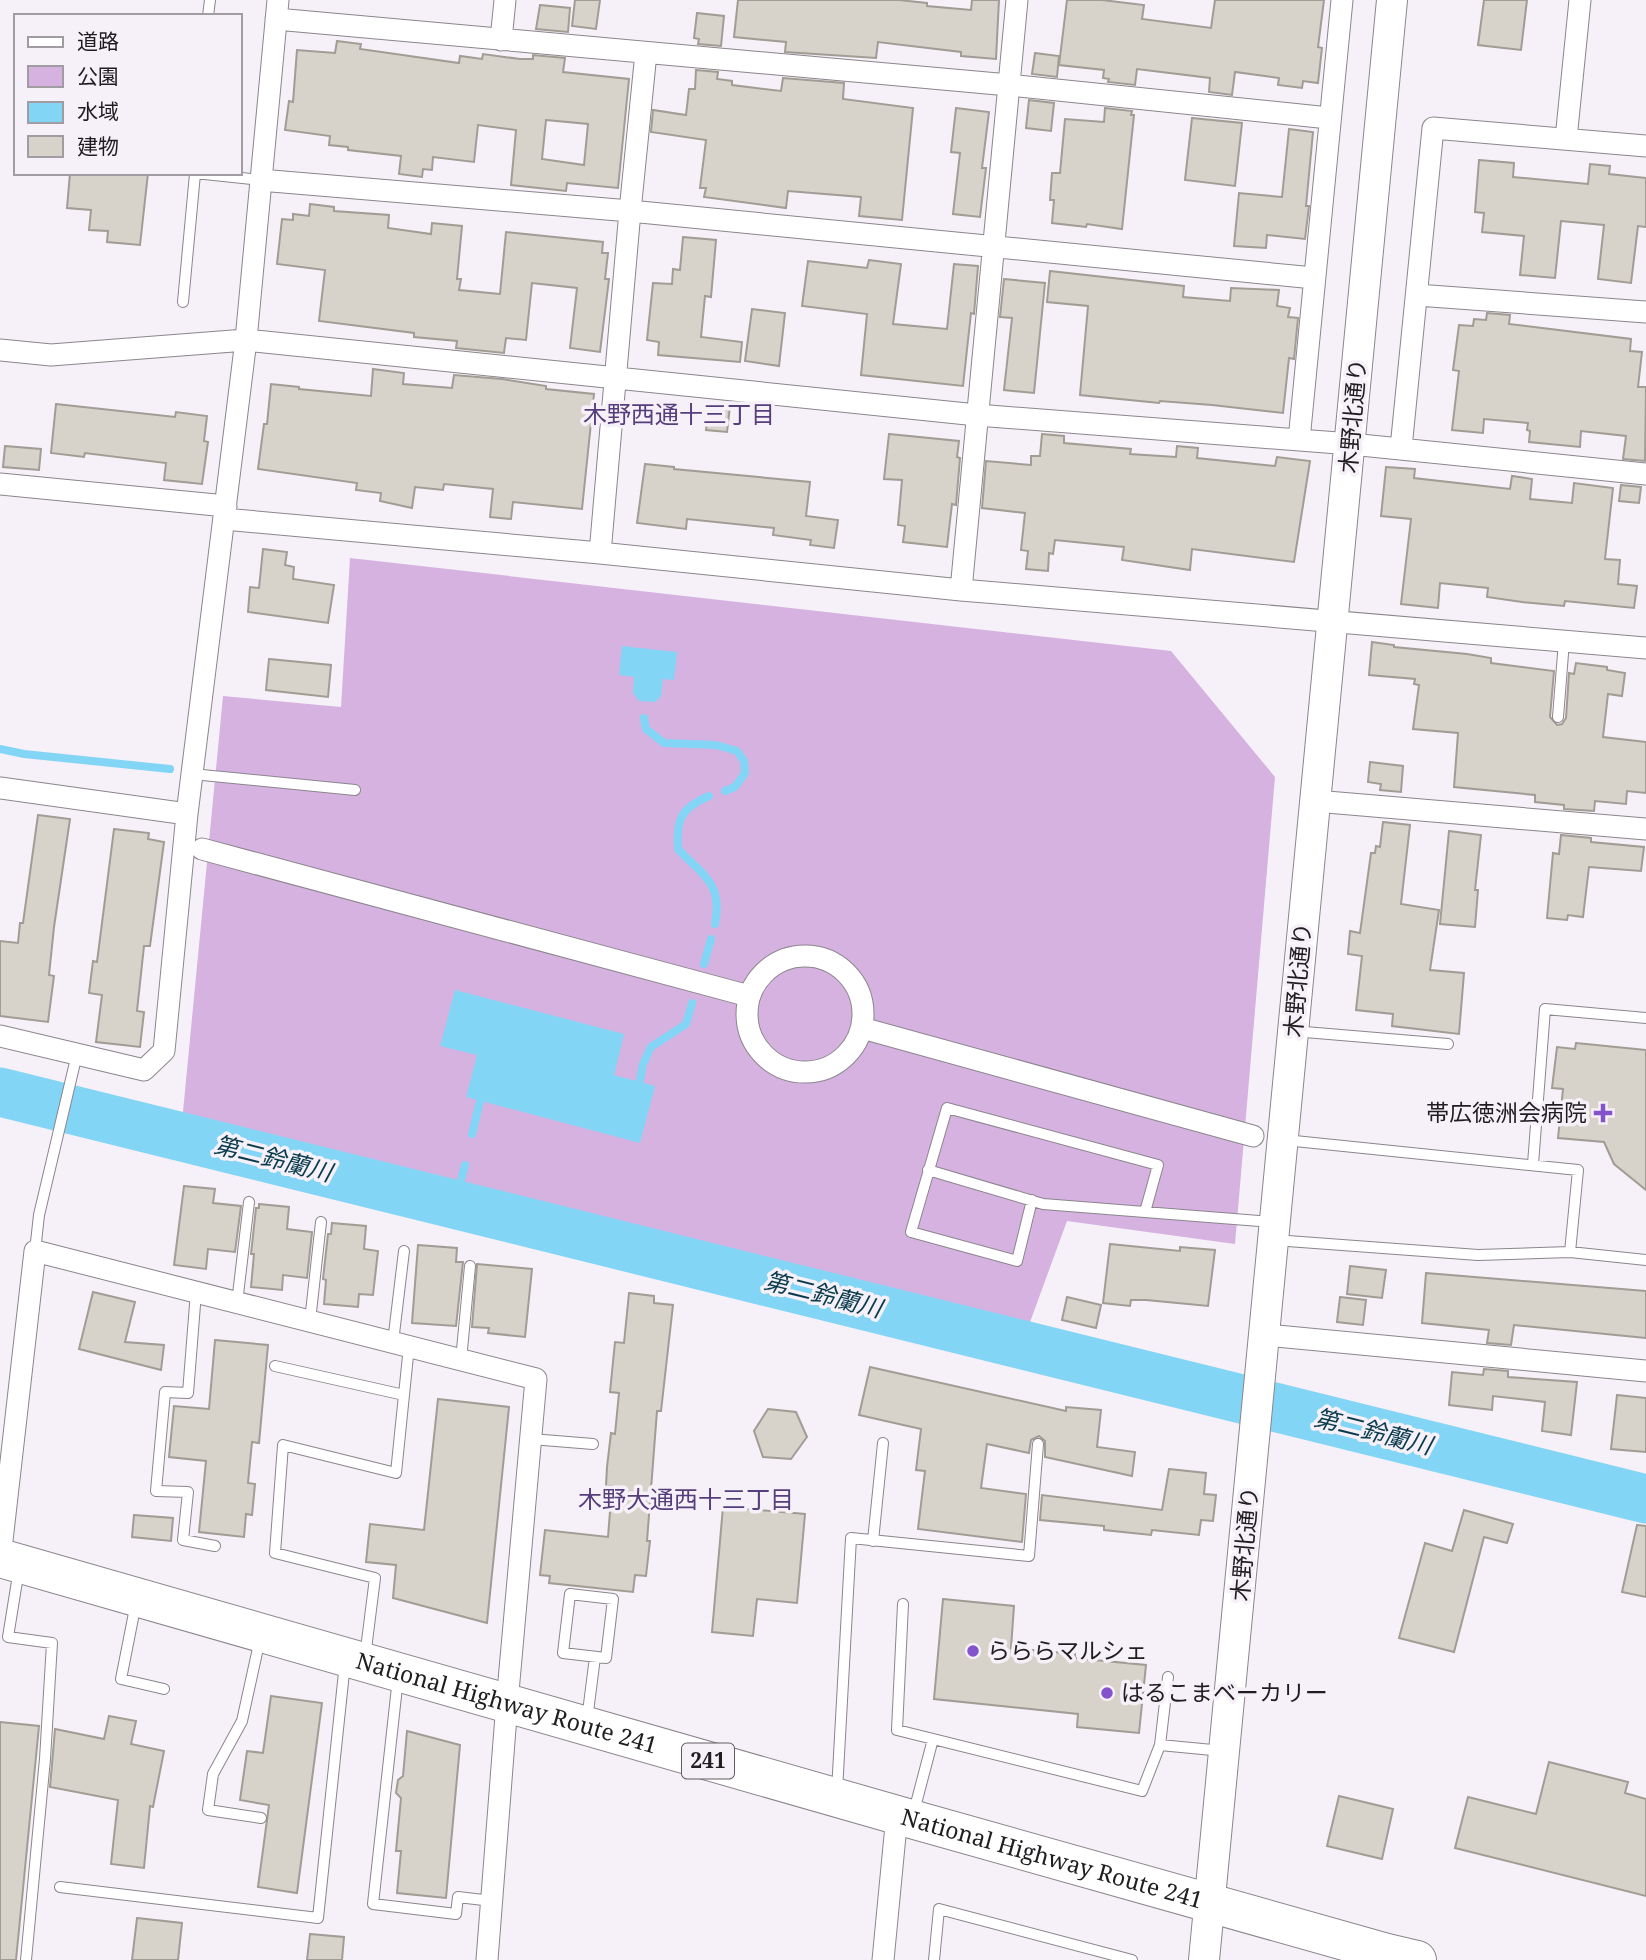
<svg xmlns="http://www.w3.org/2000/svg" width="1646" height="1960" font-family="'Noto Serif','Noto Sans JP',serif">
	<rect width="100%" height="100%" fill="#f6f0f8"/>
	<path fill="#d6b2e1" d="M350 558 1171 651 1275 777 1235 1244 1067 1221 1026 1333 182 1122 223 696 341 707Z"/>
	<path fill="#83d5f5" d="M622 646 677 652 674 680 663 679 661 696 655 702 639 701 633 693 634 677 619 675Z
		M455 990 624 1034 614 1075 655 1086 640 1143 466 1097 477 1055 440 1046Z"/>
	<g fill="none" stroke-linecap="round" stroke-linejoin="round">
		<path stroke="#83d5f5" stroke-width="8" d="M644 718 646 729 664 743 716 745 737 751 744 761 745 773 735 787 725 791
			M0 749 24 754 170 769
			M709 796C681 808 676 819 678 849 703 876 723 883 715 924
			M704 964 711 939
			M638 1090 643 1064 651 1047 686 1024 692 1003
			M472 1134 482 1093
			M454 1206 465 1165"/>
		<path stroke="#83d5f5" stroke-width="49" d="M0 1092C548 1230 1098 1361 1646 1499"/>
	</g>
	<path fill="#d7d2ca" stroke="#a19c94" stroke-width="2" fill-rule="evenodd" d="M575 0H600L596 29 572 26Z
		M738 0H899L927 3V6L971 10 972 0H999L996 59 961 56V52L878 42 876 58 785 52 786 42 734 37Z
		M1067 0H1102L1144 5 1142 19 1211 28 1215 0H1324L1318 47 1322 48 1318 83 1303 81 1302 88 1278 85 1279 78 1235 72 1232 95 1209 92 1210 78 1137 69 1135 85 1108 82 1109 79 1103 78 1104 70 1059 65Z
		M1484 0H1527L1521 50 1478 45Z
		M540 5 570 8 568 32 536 29Z
		M697 13 724 16 721 46 698 44 699 39 694 38Z
		M337 41 361 44 360 49 459 63 460 56 482 59 483 54 520 59H533V55L565 58 563 72 629 79 618 188 567 183 566 191 511 185 516 130 478 125 474 162 433 157 432 170 423 169 422 177 399 174 401 156 348 150V147L329 145 330 136 285 130 289 101 293 102 297 50 335 53ZM546 120 588 124 584 165 542 159Z
		M1035 53 1059 56 1057 77 1032 74Z
		M696 70 718 72 717 79 732 81V85L781 91 783 78 844 83 843 99 913 108 902 220 859 216 861 197 788 191 786 208 704 197 706 188H700L706 140 651 132 653 110 686 115 689 89H695Z
		M1029 100 1054 103 1051 131 1026 128Z
		M956 108 989 112 982 168H986L980 217 953 214 960 153 951 152Z
		M1105 108 1132 111 1131 115H1134L1122 229 1087 224 1086 227 1052 223 1054 200H1050L1052 173H1060L1065 119 1104 122Z
		M1192 118 1242 123 1235 186 1185 180Z
		M1289 129 1313 132 1306 206H1309L1305 239 1267 235 1266 248 1234 246 1239 193 1282 197Z
		M1479 160 1514 163 1513 177 1588 184 1590 164 1610 166 1609 174 1646 178V227L1638 226 1631 283 1598 279 1604 225 1561 221 1555 278 1520 275 1524 236 1482 232 1484 213 1475 212Z
		M70 173H148L140 245 107 242 108 231 89 230 91 210 67 208Z
		M310 204 334 207V211L389 215 388 228 431 234 432 223 462 226 457 279H461L459 290 500 294 506 232 603 242 602 253H608L605 279H609L600 352 570 348 577 288 532 283 526 340 506 338 504 353 456 348 457 341 414 337V333L319 321 325 270 277 264 282 219 293 220V214L309 216Z
		M683 237 716 240 711 297 705 296 701 337 742 342 740 362 658 355 659 342 647 340 653 283 672 284 673 269 680 270Z
		M869 260 901 264 893 324 947 329 954 264 978 266 974 314 971 313 963 386 861 375 867 314 802 306 808 261 867 268Z
		M1050 271 1184 286 1183 297 1230 301 1231 288 1279 290 1277 306 1290 308 1288 317 1298 318 1294 359 1289 358 1283 413 1212 405 1160 401 1159 403 1080 395 1088 306 1047 302Z
		M1004 279 1045 283 1034 393 1004 390 1012 318 1000 317Z
		M752 309 785 313 779 366 745 361Z
		M1487 313 1510 315 1509 324 1631 339 1630 351 1642 352 1638 387H1646L1645 461 1623 459 1626 436 1581 431 1580 447 1529 442 1530 431 1527 430 1528 423 1484 419 1483 433 1452 430 1459 371 1453 370 1459 325 1473 326 1474 319 1486 320Z
		M373 369 404 373 403 384 452 388 454 375 502 379 546 386V389L594 394 582 509 513 502 511 519 490 517 493 489 444 484 443 490 415 487 412 508 380 501 381 493 356 490 357 483 258 469 264 424H267L271 384 299 387V389L371 396Z
		M56 404 175 417 176 412 207 416 204 441 208 442 202 484 164 480 166 463 85 453 84 457 51 453Z
		M709 404 730 406 727 432 706 430Z
		M889 434 959 441 957 457 960 458 956 505 952 504 947 547 903 542 905 526 898 525 902 480 884 479Z
		M1042 434 1064 436V443L1131 449 1130 454 1176 457 1177 446 1198 448 1197 458 1275 466 1277 457 1310 461 1294 562 1192 549 1190 570 1122 560 1124 547 1055 540 1053 554 1049 553 1048 571 1026 569 1028 551 1021 550 1025 513 982 508 986 461 1031 465V456H1040Z
		M5 446 41 449 39 470 3 467Z
		M645 464 674 467V469L810 482 806 516 838 520 834 548 810 545 811 540 773 535 774 528 687 519 686 529 637 523Z
		M1386 467 1415 469 1414 478 1510 489 1512 476 1532 479 1530 499 1572 503 1574 483 1613 488 1605 559 1620 560 1618 584 1637 586 1634 608 1565 601 1564 606 1522 602 1487 597 1488 588 1440 583 1438 608 1401 604 1411 519 1381 516Z
		M1621 485 1641 487 1639 503 1619 501Z
		M263 549 287 552 285 565 294 567 293 579 334 585 328 623 248 612 250 587 259 588Z
		M1372 642 1394 645V647L1467 654 1491 658V663L1554 671 1550 717 1557 725 1562 724 1566 718 1569 673 1574 674 1576 663 1607 667V670L1625 673 1622 696 1608 694 1603 737 1646 742V793L1627 791 1626 804 1595 801 1594 811 1564 809V805L1535 802V795L1454 787 1458 733 1413 729 1419 685 1414 684 1415 679 1369 675Z
		M269 659 331 665 328 697 266 690Z
		M1370 762 1403 766 1401 792 1380 790 1381 784 1368 782Z
		M38 815 70 819 54 927 49 975 54 976 48 1022 0 1016V941L18 943 20 923H23Z
		M1383 822 1410 825 1401 904 1439 910 1430 970 1464 973 1459 1034 1392 1026 1393 1014 1356 1010 1362 956 1348 954 1350 931 1360 933 1371 853H1375L1376 846 1380 847Z
		M114 829 149 833 148 839 164 842 150 946H144L137 1011 144 1012 140 1047 96 1042 102 995 89 993 93 961 97 962Z
		M1449 831 1481 835 1475 890H1478L1475 927 1440 924Z
		M1561 835 1591 838V842L1644 847 1641 871 1589 867 1583 917 1568 915 1567 920 1547 918 1553 853 1559 854Z
		M1576 1043 1646 1050V1190L1614 1164 1604 1142 1558 1138 1563 1089 1552 1088 1557 1047 1575 1049Z
		M184 1186 215 1189 213 1203 241 1206 235 1252 208 1249 206 1269 174 1265Z
		M259 1204 289 1207 287 1229 312 1232 307 1278 283 1275 282 1290 251 1287 254 1254H251L256 1208H259Z
		M332 1223 366 1226 364 1249 378 1251 373 1295 359 1294 358 1307 324 1304 326 1280 323 1279 328 1234H331Z
		M1110 1244 1180 1251V1247L1215 1250 1208 1306 1146 1300H1131L1130 1306 1103 1303Z
		M418 1245 457 1248 456 1262H463L456 1326 412 1323Z
		M477 1264 532 1269 525 1337 488 1333 489 1328 472 1327Z
		M1350 1266 1386 1270 1382 1298 1347 1294Z
		M1426 1273 1646 1291V1338L1514 1325 1511 1345 1487 1343 1489 1330 1422 1323Z
		M93 1292 135 1302 125 1342 164 1345 161 1370 79 1349Z
		M629 1293 654 1296V1303L673 1305 661 1411H657L647 1541H650L646 1576 635 1575 633 1592 549 1583 550 1576 540 1575 545 1530 608 1537 612 1486H606L607 1467 611 1433 615 1434 619 1393 610 1392 615 1342 624 1343Z
		M1067 1297 1101 1305 1096 1328 1062 1320Z
		M1340 1297 1366 1300 1363 1325 1337 1322Z
		M215 1340 268 1345 259 1443 252 1442 248 1483 255 1484 252 1515 246 1514 244 1537 199 1532 206 1461 169 1457 174 1406 209 1409Z
		M870 1367 1066 1411V1407L1101 1410 1097 1447 1135 1452 1132 1476 1045 1457V1441L1039 1436 1031 1440 1029 1453 987 1444 981 1488 1026 1494 1022 1542 918 1529 925 1471 916 1470 921 1429 859 1415Z
		M1484 1369 1508 1371V1377L1577 1382 1571 1435 1542 1431 1545 1402 1493 1396 1492 1410 1449 1405 1452 1372 1483 1375Z
		M1617 1395 1646 1398V1452L1611 1449Z
		M438 1399 509 1407 487 1623 393 1598 396 1565 366 1562 370 1524 424 1530Z
		M768 1409 796 1412 807 1437 791 1459 763 1457 754 1431Z
		M1169 1469 1206 1473 1204 1494 1216 1495 1213 1521 1201 1520 1199 1535 1152 1530 1151 1535 1104 1530V1526L1040 1520 1042 1495 1162 1510Z
		M723 1507 805 1514 797 1603 757 1599 753 1636 712 1632Z
		M1464 1510 1513 1524 1507 1543 1484 1537 1454 1652 1399 1638 1425 1543 1452 1551Z
		M134 1515 173 1518 171 1541 132 1537Z
		M1637 1525 1646 1526V1597L1622 1592Z
		M943 1599 1014 1606 1011 1648 1075 1654V1658L1146 1665 1139 1733 1077 1727 1078 1714 934 1699Z
		M271 1696 322 1703 297 1893 258 1887 269 1805 240 1800 247 1751 263 1753Z
		M109 1716 136 1721 131 1744 164 1751 153 1807 150 1806 144 1868 111 1864 118 1800 50 1787 55 1729 104 1739Z
		M0 1722 39 1726 16 1960H0Z
		M407 1731 460 1745 446 1898 397 1893 401 1851H396L401 1798 396 1793 398 1780 403 1776Z
		M1549 1762 1628 1782 1625 1793 1646 1799V1896L1455 1848 1468 1797 1536 1814Z
		M1339 1796 1393 1809 1382 1859 1327 1846Z
		M137 1918 182 1923 178 1960H132Z
		M310 1934 344 1937 342 1960H307Z"/>
	<g fill="none" stroke-linecap="round" stroke-linejoin="round">
		<defs>
			<path id="lane" d="M208 16 210 0
				M195 173 260 180
				M183 302 195 174
				M1558 717 1564 641
				M192 774 355 790
				M1293 1031 1448 1044
				M1285 1140 1578 1170 1570 1252
				M1533 1164 1545 1009 1646 1018
				M928 1170 1043 1204 1273 1222
				M1032 1200 1017 1261 911 1232 947 1108 1158 1165 1145 1212
				M1274 1240 1478 1255 1570 1252 1646 1260
				M35 1251 39 1215 77 1054
				M196 1292 188 1393 165 1392 156 1491 188 1492 183 1540 215 1546
				M237 1303 249 1202
				M310 1321 321 1222
				M393 1342 404 1251
				M461 1360 470 1266
				M275 1366 404 1395
				M531 1439 593 1444
				M873 1541 883 1443
				M19 1569 8 1637 52 1643 45 1759 26 1960
				M570 1594 613 1599 606 1658 563 1653Z
				M136 1603 121 1679 164 1689
				M903 1604 897 1730 1142 1791 1160 1745 1168 1677
				M260 1639 242 1721 213 1774 208 1810 261 1818
				M365 1657 375 1578 275 1553 283 1445 396 1473 409 1346
				M398 1678 373 1904 456 1914 458 1897 492 1901
				M587 1720 595 1657
				M1160 1745 1223 1751
				M837 1791 851 1538 1029 1556 1038 1444
				M913 1815 933 1739
				M60 1887 318 1918 345 1663
				M934 1960 939 1909 1132 1960"/>
			<path id="street" d="M276 19 1009 85 1329 118
				M501 40 505 0
				M1566 139 1580 0
				M260 180 630 211 1314 278
				M1417 295 1646 312
				M0 350 51 355 246 340 977 415 1351 444 1646 474
				M1299 440 1342 0
				M1401 448 1433 128 1646 146
				M0 484 226 506
				M224 519 600 553 961 590 1646 648
				M600 553 630 211 646 53
				M961 590 1017 0
				M0 788 187 814
				M1315 801 1646 829
				M202 849 749 996
				M747 1014a58 58 0 1 1 116 0a58 58 0 1 1-116 0Z
				M862 1028 1253 1136
				M0 1036 144 1070 164 1051 187 814 246 340 278 0
				M1266 1335 1646 1371
				M0 1558 35 1251 536 1379 507 1703 487 1960
				M883 1960 897 1815"/>
			<path id="secondary" d="M1204 1960 1392 0"/>
			<g id="highway">
				<path id="s1" d="M0 1558 897 1815 1387 1953 1417 1960"/>
			</g>
		</defs>
		<use href="#lane" stroke="#8b858c" stroke-width="12"/>
		<use href="#street" stroke="#8b858c" stroke-width="23"/>
		<use href="#secondary" stroke="#8b858c" stroke-width="32"/>
		<use href="#highway" stroke="#8b858c" stroke-width="40"/>
		<use href="#lane" stroke="#fff" stroke-width="10"/>
		<use href="#street" stroke="#fff" stroke-width="21"/>
		<use href="#secondary" stroke="#fff" stroke-width="30"/>
		<use href="#highway" stroke="#fff" stroke-width="38"/>
	</g>
	<g fill="#8453cc" stroke="#f6f0f8" stroke-width="2.5">
		<path d="M1599.5 1102.5h7v7h7v7h-7v7h-7v-7h-7v-7h7z"/>
		<circle cx="973" cy="1651" r="7"/>
		<circle cx="1107" cy="1693" r="7"/>
	</g>
	<g text-anchor="middle" stroke-width="7" stroke-linejoin="round" paint-order="stroke">
		<rect fill="#f6f0f8" stroke="#605c61" stroke-width="2" x="682" y="1743.5" width="52" height="35" rx="5"/>
		<g font-size="21" font-weight="bold" fill="#1f1d20">
			<text x="708" y="1768">241</text>
		</g>
		<g font-size="23" fill="#1f1d20" stroke="#f6f0f8">
			<text transform="translate(1353 416) rotate(-85)" y="8">木野北通り</text>
			<text transform="translate(1298 980) rotate(-85)" y="8">木野北通り</text>
			<text transform="translate(1245 1544) rotate(-85)" y="8">木野北通り</text>
			<text dy="8" stroke="none"><textPath href="#s1" startOffset="527">National Highway Route 241</textPath></text>
			<text dy="8" stroke="none"><textPath href="#s1" startOffset="1094">National Highway Route 241</textPath></text>
		</g>
		<g font-size="23" fill="#1f1d20" stroke="#f6f0f8" text-anchor="start">
			<text x="1587" y="1121" text-anchor="end">帯広徳洲会病院</text>
			<text x="987" y="1659">らららマルシェ</text>
			<text x="1121" y="1701">はるこまベーカリー</text>
		</g>
		<g font-size="24" fill="#553e7b" stroke="#f6f0f8">
			<text x="679" y="423">木野西通十三丁目</text>
			<text x="686" y="1508">木野大通西十三丁目</text>
		</g>
		<g font-size="24" font-style="italic" fill="#073a4b" stroke="#f6f0f8">
			<text transform="translate(273 1159) rotate(14)" y="8">第二鈴蘭川</text>
			<text transform="translate(823 1295) rotate(14)" y="8">第二鈴蘭川</text>
			<text transform="translate(1373 1432) rotate(14)" y="8">第二鈴蘭川</text>
		</g>
	</g>
	<rect x="14" y="14" width="228" height="161" fill="#f6f0f8" stroke="#a09ca2" stroke-width="2"/>
	<rect x="28" y="37" width="35" height="10" fill="#ffffff" stroke="#a09ca2" stroke-width="2"/>
	<text x="77" y="49" font-size="21" fill="#1f1d20">道路</text>
	<rect x="28" y="66" width="35" height="21" fill="#d6b2e1" stroke="#a09ca2" stroke-width="2"/>
	<text x="77" y="84" font-size="21" fill="#1f1d20">公園</text>
	<rect x="28" y="102" width="35" height="21" fill="#83d5f5" stroke="#a09ca2" stroke-width="2"/>
	<text x="77" y="119" font-size="21" fill="#1f1d20">水域</text>
	<rect x="28" y="136" width="35" height="21" fill="#d7d2ca" stroke="#a09ca2" stroke-width="2"/>
	<text x="77" y="154" font-size="21" fill="#1f1d20">建物</text>
</svg>
